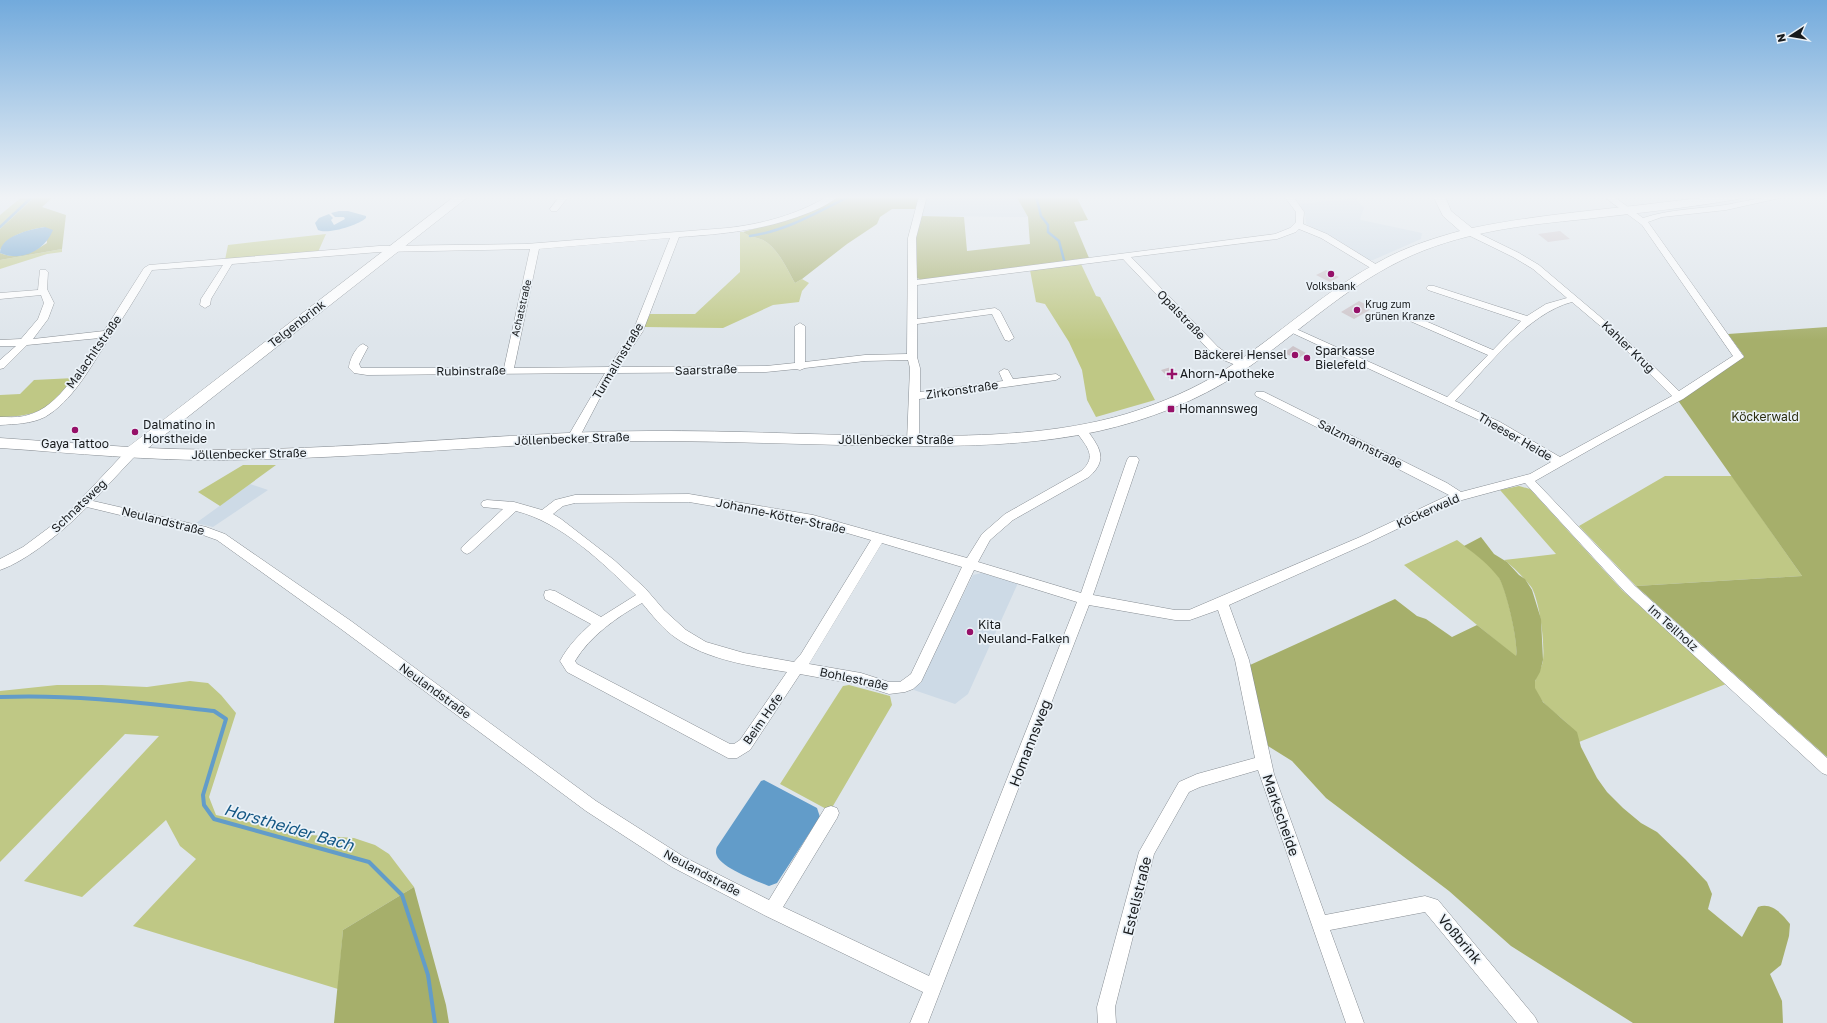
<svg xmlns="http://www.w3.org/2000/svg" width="1827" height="1023" font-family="'Golos Text',sans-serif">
	<rect width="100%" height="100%" fill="#dee5eb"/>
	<path fill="#cddae6" d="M928 196H1016L1028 217 921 216Z
		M1355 198 1364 208 1360 219 1361 220 1422 233 1421 239 1373 260H1367L1331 237 1306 224 1305 213 1300 204Z
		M250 484 268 490 213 527 196 523Z
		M982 573 1018 583 968 694 955 704 911 689 920 682 973 575Z"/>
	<path fill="#bfc885" d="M23 196H36L0 229V215Z
		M740 232H743C750 237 756 237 763 240 778 248 787 269 795 283L802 279 809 283 802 291 799 302 773 305 723 328 644 327 650 314H695L740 272Z
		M326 234 318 252 225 260 228 245Z
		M62 249V252L47 254 0 269V260Z
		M1081 264 1096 296 1100 297 1155 400 1096 417 1087 400 1082 370 1069 342 1045 304 1036 302 1030 270Z
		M74 378C47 409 42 416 0 417V395L20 394 34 380Z
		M243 465H276L220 506 198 492Z
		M1665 476H1732L1802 576 1636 586 1579 526Z
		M1519 486 1530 489 1622 590 1726 684 1579 742C1573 719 1544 712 1535 689 1532 680 1542 670 1543 660 1545 643 1540 604 1532 588 1527 581 1512 565 1504 560L1556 554 1500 490Z
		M1457 540C1471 551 1491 563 1500 579 1507 592 1519 643 1516 657L1404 565Z
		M190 681 208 683 221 695 236 713 209 797 216 815 310 835 354 838 375 845 389 854 414 887 343 930 338 989 133 926 196 859 180 846 166 820 82 897 24 881 159 736 125 734 0 862V691L57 685H102L147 687Z
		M849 685 890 696 892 705 830 811 780 784 843 686Z"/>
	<path fill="#a6af6b" d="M36 196H54L42 207 66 215 62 249 0 260V253C17 260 32 253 47 243L45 227C28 230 9 234 0 250V229Z
		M837 196H919L916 209H892L880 217 877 224 847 244 802 279 795 283C787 269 778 248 763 240 756 237 750 237 743 232L785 220Z
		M1016 196H1076L1088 220 1074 222 1089 258 922 280 917 278 916 235 921 216 964 217 967 251 1030 244 1028 217Z
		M1827 327V757L1636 586 1802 576 1677 399 1744 356 1728 334Z
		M1481 537 1494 554 1507 562 1519 575 1525 579 1532 590 1541 619 1543 660 1540 672 1535 681V688L1543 702 1577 732 1581 747 1597 778 1607 792 1623 808 1641 823 1657 832 1685 859 1707 882 1712 894 1708 909 1742 937 1758 907C1772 902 1782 914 1790 924L1789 936 1781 965 1770 974 1782 1001 1783 1023H1633L1511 946 1449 891 1326 798 1292 761 1268 746 1250 665 1395 599 1417 616 1426 619 1452 637 1477 625 1516 656C1519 644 1506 589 1499 578 1489 565 1477 555 1464 546Z
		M414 887 446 1005 449 1023H334L343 930Z"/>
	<path fill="#629cc9" d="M339 211H348L366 216V218C359 225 327 235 318 230L315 223 319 218 329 214 333 218 331 220 334 225 345 219 344 217H335L331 213Z
		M45 227 53 230C45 251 21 262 0 253 0 236 31 229 45 227Z
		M764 780 817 808 820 817 777 883 769 886C757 881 718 867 716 853 716 851 716 849 717 847L761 781Z"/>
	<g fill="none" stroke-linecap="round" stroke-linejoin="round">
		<path stroke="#629cc9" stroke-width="2.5" d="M1036 196 1041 216 1048 225V232L1059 241 1064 260
			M0 227 33 196
			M750 236C786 231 818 212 850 196"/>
		<path stroke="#629cc9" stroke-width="4" d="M0 697C72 694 143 703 214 711L226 719 203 795 204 805 214 819 369 862 402 895 428 975 435 1023"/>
	</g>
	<path fill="#cdc4c9" d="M1560 231 1570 239 1548 242 1538 234Z
		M1326 270 1339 277 1330 282 1316 275Z
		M1359 301 1373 308 1354 319 1341 312Z
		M1293 346 1306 353 1297 359 1284 353Z
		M1171 367 1181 375 1170 379 1161 370Z"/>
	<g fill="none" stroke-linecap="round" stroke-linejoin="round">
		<defs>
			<path id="street" d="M560 196H569L557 211H551L550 209Z
				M828 196H838C830 204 818 209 808 213 766 230 724 234 679 237L643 331 619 367 766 366 795 363V326L800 323 805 326V362L865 355 907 354 908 238 919 196H927L916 238 917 280 1275 234 1290 228 1296 222V212L1284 196H1293L1304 212 1303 224 1327 234 1382 268 1377 271 1374 270 1321 238 1299 229 1296 232 1277 239 1131 257 1218 347 1229 355 1247 363 1248 365 1243 368 1221 359 1210 351 1123 259 917 285V319L995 308 1000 311 1014 338 1009 341 1005 340 992 314 917 324V357L920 368V392L1003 381 999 372 1004 369 1008 370 1013 379 1056 374 1061 377 1056 380 919 399V441L913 445 907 441 910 368 908 360 865 361 805 368 800 370 796 369 766 372 615 373 604 390 579 438 573 442 567 438 605 373 367 375 354 373 349 368C349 361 356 346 363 344L368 347 359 364 361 368H504L530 249 379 252 232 264 211 299 210 305 205 308 200 305 201 299 223 265 152 270C137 296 121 321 105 345 88 371 72 401 45 417 31 424 15 424 0 425V417C9 417 19 418 28 415 60 407 82 364 100 338L27 345 4 368 0 369V360L16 346H0V340L21 339 38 319 44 303 41 295 0 299V293L38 290 40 270H46L48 272 47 289 54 303 48 319 33 339 104 331 144 268 149 265 379 246 526 244 727 228C762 224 797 215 828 196ZM670 238 633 331 609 367 514 368 539 249Z
				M1603 196H1613L1643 218C1670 209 1698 209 1725 205 1747 201 1767 196 1789 196L1726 210 1662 217 1648 222 1744 357 1683 399 1607 440 1535 481 1635 586 1827 758V775L1822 773 1625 592 1525 483 1451 503 1368 543 1229 605 1249 660 1274 774 1325 915 1425 896 1438 900 1535 1017 1538 1023H1517L1425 912 1330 930 1364 1023H1346L1258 770 1200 787 1189 792 1154 854 1115 1007 1116 1023H1098L1097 1007 1139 852 1179 782 1197 774 1255 758 1235 660 1218 610 1190 620H1175L1089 605 928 1023H910L923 992 766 916 672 867 586 811 341 629 217 540 203 535 87 507C67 528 27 561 0 570V559L23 547 66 515 128 449H136L138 452 136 455 93 501 206 527 225 534 351 621 596 801 684 857 769 900 825 808 831 806 837 808 839 813 837 818 783 907 929 976 1077 602 974 570 921 682 913 689 905 692 889 694 861 685 800 674 750 750 737 758H728L567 672 560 661C568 646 579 635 591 624L545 599 544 595 545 591 550 590 555 591 601 617 636 595C603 563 561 522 516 511L471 552 467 554 463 552 461 549 463 546 503 509 483 507 481 504 483 501 487 500 514 502 542 510 555 500 575 495 689 494 813 515 967 558 982 534 1005 514 1081 471C1099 456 1085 445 1075 430L1081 426 1085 427C1098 446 1110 458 1089 477L1013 520 990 540 978 562 1081 593 1127 460 1129 457H1137L1139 460 1093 595 1175 610H1189L1360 537 1449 495 1256 396 1255 394 1256 392H1264L1447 483 1461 492 1530 474 1551 462 1492 426 1286 330 1288 328H1294L1447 397 1488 355 1410 321 1408 319 1410 317H1416L1493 350 1521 321 1428 290 1426 288 1428 286H1434L1527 316 1546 304 1567 298 1533 269 1513 257 1468 235V231H1474L1519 253 1539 265 1617 331 1679 391 1733 356 1642 225ZM1572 302 1611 335 1672 396 1560 457 1500 422 1455 401C1486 368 1528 313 1572 302ZM689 502 813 523 871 540 801 654 794 662 744 653 706 642 686 630 664 610 645 588 614 560 561 519 553 514 563 506 575 503ZM882 543 962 567 911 674 900 682H889L861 673 809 664ZM642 603C652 615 663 629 676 638 708 660 750 666 787 672L740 740 734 744H730L577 664 575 661C590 636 617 617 642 603Z"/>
			<path id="secondary" d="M455 196H469L148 448C315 456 481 432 648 431 737 430 826 436 915 436 986 436 1058 434 1126 414 1161 403 1195 389 1226 369 1278 336 1323 292 1377 263 1403 248 1431 239 1460 231L1443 216 1433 196H1445L1451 211 1472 228C1525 217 1578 212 1632 206 1669 202 1706 196 1744 196L1738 199C1687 208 1637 213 1586 219 1524 225 1459 232 1402 260 1342 289 1295 336 1240 373 1197 401 1148 420 1099 431 1040 444 979 446 919 446 829 446 739 441 649 441 507 442 366 459 225 460 150 461 75 453 0 448V438L128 447Z"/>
		</defs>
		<use href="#street" stroke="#878d93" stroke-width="1"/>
		<use href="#secondary" stroke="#878d93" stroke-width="1"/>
		<use href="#street" fill="#fff" fill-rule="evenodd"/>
		<use href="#secondary" fill="#fff" fill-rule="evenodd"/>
	</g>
	<linearGradient id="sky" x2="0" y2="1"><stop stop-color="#72aadc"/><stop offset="0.58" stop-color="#f0f3f6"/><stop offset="1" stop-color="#f0f3f6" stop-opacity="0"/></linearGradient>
	<rect width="1827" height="340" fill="url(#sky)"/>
	<g fill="#961068" stroke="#ebf2f8" stroke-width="1.5">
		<circle cx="1331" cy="274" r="4"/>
		<circle cx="1357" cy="310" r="4"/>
		<circle cx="1295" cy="355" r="4"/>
		<circle cx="1307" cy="358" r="4"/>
		<path d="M1170 368h4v4h4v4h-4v4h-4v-4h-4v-4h4z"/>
		<rect x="1167" y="405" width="8" height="8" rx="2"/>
		<circle cx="75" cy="430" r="4"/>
		<circle cx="135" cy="432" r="4"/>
		<circle cx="970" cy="632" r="4"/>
	</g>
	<g text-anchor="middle" stroke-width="3.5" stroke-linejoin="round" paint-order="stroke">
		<g font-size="10" fill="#181b1d" stroke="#ebf2f8">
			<text x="1331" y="290">Volksbank</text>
			<text x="1365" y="308" text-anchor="start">Krug zum<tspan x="1365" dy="12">grünen Kranze</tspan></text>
		</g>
		<g font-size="10" fill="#181b1d" stroke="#ebf2f8">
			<text transform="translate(521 308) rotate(-77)" y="4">Achatstraße</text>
		</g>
		<g font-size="12" fill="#181b1d" stroke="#ebf2f8">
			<text transform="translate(1181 315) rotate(46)" y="4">Opalstraße</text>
			<text transform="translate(297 324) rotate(-38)" y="4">Telgenbrink</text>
			<text transform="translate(1628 347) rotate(44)" y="4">Kahler Krug</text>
			<text transform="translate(94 352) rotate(-55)" y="4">Malachitstraße</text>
			<text transform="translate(618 361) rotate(-59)" y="4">Turmalinstraße</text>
			<text transform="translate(706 370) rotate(-2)" y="4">Saarstraße</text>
			<text transform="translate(471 371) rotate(-1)" y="4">Rubinstraße</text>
			<text transform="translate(962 390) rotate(-8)" y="4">Zirkonstraße</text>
			<text transform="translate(1515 437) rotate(30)" y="4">Theeser Heide</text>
			<text transform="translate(572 439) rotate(-2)" y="4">Jöllenbecker Straße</text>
			<text x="896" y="444">Jöllenbecker Straße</text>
			<text transform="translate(1360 444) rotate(27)" y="4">Salzmannstraße</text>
			<text transform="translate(249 454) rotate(-1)" y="4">Jöllenbecker Straße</text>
			<text transform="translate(79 506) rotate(-44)" y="4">Schnatsweg</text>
			<text transform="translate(1428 511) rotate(-24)" y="4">Köckerwald</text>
			<text transform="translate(781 516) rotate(12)" y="4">Johanne-Kötter-Straße</text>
			<text transform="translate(163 521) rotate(14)" y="4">Neulandstraße</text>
			<text transform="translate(1673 628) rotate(42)" y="4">Im Teilholz</text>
			<text transform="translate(854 679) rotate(12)" y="4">Bohlestraße</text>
			<text transform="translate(435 691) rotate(36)" y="4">Neulandstraße</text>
			<text transform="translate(763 719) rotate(-55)" y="4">Beim Hofe</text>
			<text transform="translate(702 873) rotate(28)" y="4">Neulandstraße</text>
		</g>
		<g font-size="12" fill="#181b1d" stroke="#ebf2f8" text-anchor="start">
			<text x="1315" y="355">Sparkasse<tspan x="1315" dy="14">Bielefeld</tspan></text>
			<text x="1287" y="359" text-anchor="end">Bäckerei Hensel</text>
			<text x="1180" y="378">Ahorn-Apotheke</text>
			<text x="1179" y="413">Homannsweg</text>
			<text x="143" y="429">Dalmatino in<tspan x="143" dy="14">Horstheide</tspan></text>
			<text x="75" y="448" text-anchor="middle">Gaya Tattoo</text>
			<text x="978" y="629">Kita<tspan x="978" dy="14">Neuland-Falken</tspan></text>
		</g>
		<g font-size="12" fill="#292c0e" stroke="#ebf2f8">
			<text x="1765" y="421">Köckerwald</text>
		</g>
		<g font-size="14" fill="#181b1d" stroke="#ebf2f8">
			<text transform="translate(1030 743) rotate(-69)" y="5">Homannsweg</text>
			<text transform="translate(1281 815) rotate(71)" y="5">Markscheide</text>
			<text transform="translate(1137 896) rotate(-76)" y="5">Estelistraße</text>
			<text transform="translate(1460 939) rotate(50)" y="5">Voßbrink</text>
		</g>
		<g font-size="16" font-style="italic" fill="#145784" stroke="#ebf2f8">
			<text transform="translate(289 827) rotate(16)" y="6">Horstheider Bach</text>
		</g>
	</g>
	<g transform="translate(1791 36) rotate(258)" stroke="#ebf2f8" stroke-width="3" paint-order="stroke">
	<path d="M0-3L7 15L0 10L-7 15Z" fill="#181b1d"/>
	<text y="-6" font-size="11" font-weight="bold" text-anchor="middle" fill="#181b1d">N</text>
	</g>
</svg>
